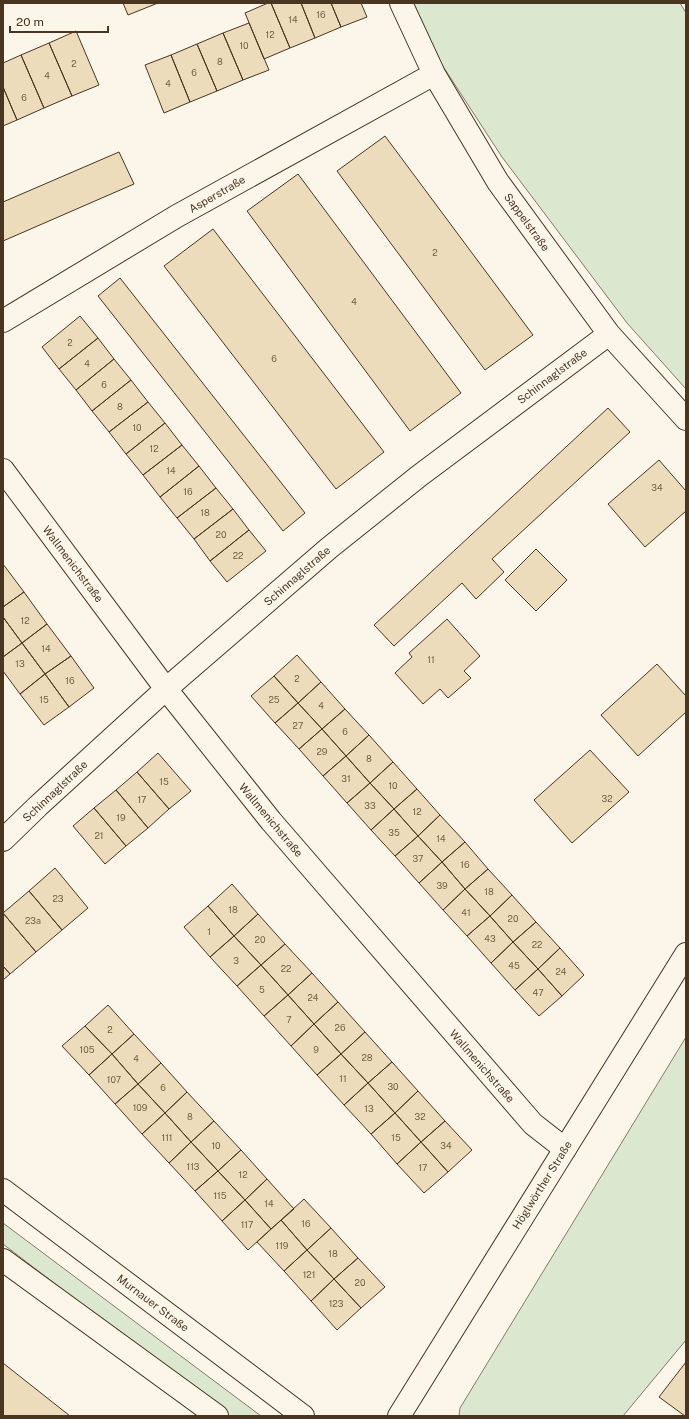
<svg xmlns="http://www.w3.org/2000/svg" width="689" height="1419" font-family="'Public Sans',sans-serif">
	<rect width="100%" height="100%" fill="#fbf6e9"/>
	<path fill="#dce7d0" stroke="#887966" d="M410 3H680L686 13V389L627 323 502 157 431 48Z
		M686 1037V1340L623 1416H459L460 1408Z
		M3 1223 261 1416H228L3 1244Z"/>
	<path fill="#ecdcbc" stroke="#4a3520" d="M123 3H158L128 15Z
		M268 3H271L290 48 264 59 245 13Z
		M271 3H301L315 38 290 48Z
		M301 3H331L341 27 315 38Z
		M331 3H361L367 17 341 27Z
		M249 23 269 70 243 80 223 33Z
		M76 31 99 85 72 96 49 43Z
		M223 33 243 80 217 91 197 44Z
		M49 43 72 96 44 108 21 55Z
		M197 44 217 91 190 102 171 55Z
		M21 55 44 108 17 120 3 87V63Z
		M171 55 190 102 164 113 145 65Z
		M3 87 17 120 3 126Z
		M385 136 533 335 485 370 337 171Z
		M119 152 134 184 3 241V202Z
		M298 174 461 393 410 431 247 211Z
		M213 229 384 452 336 489 164 266Z
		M120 278 305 513 283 531 98 296Z
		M80 316 98 338 59 369 42 347Z
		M98 338 114 359 76 390 59 369Z
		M114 359 131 380 92 411 76 390Z
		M131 380 148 402 109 432 92 411Z
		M148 402 165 423 126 454 109 432Z
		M608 408 630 432 492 559 504 572 476 599 462 583 394 646 374 625Z
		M165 423 182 445 143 475 126 454Z
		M182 445 199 466 160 497 143 475Z
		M659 460 686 491V511L645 547 608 504Z
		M199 466 216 488 177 518 160 497Z
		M216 488 233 509 194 539 177 518Z
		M233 509 249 530 210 561 194 539Z
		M249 530 266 551 227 582 210 561Z
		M536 549 567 580 536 611 505 580Z
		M3 564 24 592 3 607Z
		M24 592 47 624 22 643 3 617V607Z
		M3 617 22 643 3 657Z
		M447 619 480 656 464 671 471 678 448 698 440 689 423 704 395 673 412 657 409 653Z
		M47 624 71 656 45 674 22 643Z
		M22 643 45 674 20 694 3 671V657Z
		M297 655 321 682 298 703 274 676Z
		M71 656 94 688 69 707 45 674Z
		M657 664 686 696V712L638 756 601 715Z
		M45 674 69 707 44 725 20 694Z
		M274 676 298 703 275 723 251 696Z
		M321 682 345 709 322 729 298 703Z
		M298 703 322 729 299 749 275 723Z
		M345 709 369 735 346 756 322 729Z
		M322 729 346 756 323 776 299 749Z
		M369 735 393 762 370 783 346 756Z
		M590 750 629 792 572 843 534 800Z
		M158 753 191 791 169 809 137 772Z
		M346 756 370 783 347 803 323 776Z
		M393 762 417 789 394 809 370 783Z
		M137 772 169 809 148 828 116 790Z
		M370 783 394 809 371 830 347 803Z
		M417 789 440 815 418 836 394 809Z
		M116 790 148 828 126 846 94 808Z
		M94 808 126 846 105 864 73 826Z
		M394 809 418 836 395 856 371 830Z
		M440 815 465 842 442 862 418 836Z
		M418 836 442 862 419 883 395 856Z
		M465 842 488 869 465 889 442 862Z
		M442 862 465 889 443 910 419 883Z
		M55 868 88 908 62 930 29 891Z
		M488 869 512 895 490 916 465 889Z
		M232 884 258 914 234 936 208 906Z
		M465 889 490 916 467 936 443 910Z
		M29 891 62 930 36 952 3 913Z
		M512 895 536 922 513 942 490 916Z
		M208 906 234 936 210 957 184 927Z
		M3 913 36 952 10 974 3 966Z
		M258 914 285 944 261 965 234 936Z
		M490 916 513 942 491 963 467 936Z
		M536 922 560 948 538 969 513 942Z
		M234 936 261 965 237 986 210 957Z
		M513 942 538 969 515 990 491 963Z
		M285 944 312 973 288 995 261 965Z
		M560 948 584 975 562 996 538 969Z
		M261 965 288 995 264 1016 237 986Z
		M3 966 10 974 3 980Z
		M538 969 562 996 539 1016 515 990Z
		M312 973 338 1002 314 1024 288 995Z
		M288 995 314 1024 291 1046 264 1016Z
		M338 1002 365 1032 341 1054 314 1024Z
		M108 1005 134 1034 112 1054 85 1026Z
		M314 1024 341 1054 317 1075 291 1046Z
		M85 1026 112 1054 89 1075 62 1046Z
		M365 1032 392 1062 368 1083 341 1054Z
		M134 1034 161 1063 138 1084 112 1054Z
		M112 1054 138 1084 115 1104 89 1075Z
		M341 1054 368 1083 344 1105 317 1075Z
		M392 1062 418 1091 395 1113 368 1083Z
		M161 1063 187 1092 165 1113 138 1084Z
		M368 1083 395 1113 371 1134 344 1105Z
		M138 1084 165 1113 142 1134 115 1104Z
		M418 1091 445 1121 421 1142 395 1113Z
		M187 1092 214 1121 191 1142 165 1113Z
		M165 1113 191 1142 169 1163 142 1134Z
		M395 1113 421 1142 397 1164 371 1134Z
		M214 1121 241 1150 218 1171 191 1142Z
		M445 1121 472 1150 448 1172 421 1142Z
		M191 1142 218 1171 195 1191 169 1163Z
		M421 1142 448 1172 424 1193 397 1164Z
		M241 1150 267 1179 245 1200 218 1171Z
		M218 1171 245 1200 222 1221 195 1191Z
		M267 1179 294 1209 271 1229 245 1200Z
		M304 1199 331 1228 307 1250 281 1220Z
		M245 1200 271 1229 248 1250 222 1221Z
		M281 1220 307 1250 284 1271 257 1242Z
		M331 1228 358 1258 334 1279 307 1250Z
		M307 1250 334 1279 311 1301 284 1271Z
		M358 1258 385 1287 361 1308 334 1279Z
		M334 1279 361 1308 337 1330 311 1301Z
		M686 1362V1416H685L659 1397Z
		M3 1363 70 1416H3Z"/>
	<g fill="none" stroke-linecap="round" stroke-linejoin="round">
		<defs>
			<path id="minor" d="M401 3 434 74 498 182 609 334 686 419
				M3 321 177 216 434 74
				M3 470 166 689 271 821 533 1124 565 1149
				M3 840 38 806 166 689 329 548 419 476 609 334"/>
			<path id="tertiary" d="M399 1416 686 954"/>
			<path id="secondary" d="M3 1190 303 1416
				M3 1260 217 1416"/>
		</defs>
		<use href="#minor" stroke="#4a3520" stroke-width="24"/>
		<use href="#tertiary" stroke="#4a3520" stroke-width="24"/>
		<use href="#secondary" stroke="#4a3520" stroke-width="24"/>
		<use href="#minor" stroke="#fbf6e9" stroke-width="22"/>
		<use href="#tertiary" stroke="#fbf6e9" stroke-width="22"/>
		<use href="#secondary" stroke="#fbf6e9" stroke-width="22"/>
	</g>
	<g text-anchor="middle" stroke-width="3" stroke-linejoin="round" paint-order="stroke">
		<g font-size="9" fill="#725f47">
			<text x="321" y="18">16</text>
			<text x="293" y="23">14</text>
			<text x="270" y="38">12</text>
			<text x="244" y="49">10</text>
			<text x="220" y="65">8</text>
			<text x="74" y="67">2</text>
			<text x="194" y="76">6</text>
			<text x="47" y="79">4</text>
			<text x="168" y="87">4</text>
			<text x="24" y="101">6</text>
			<text x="435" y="256">2</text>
			<text x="354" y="305">4</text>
			<text x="70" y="346">2</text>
			<text x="274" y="362">6</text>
			<text x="87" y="367">4</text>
			<text x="104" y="388">6</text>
			<text x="120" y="410">8</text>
			<text x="137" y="431">10</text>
			<text x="154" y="452">12</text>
			<text x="171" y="474">14</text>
			<text x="657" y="491">34</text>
			<text x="188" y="495">16</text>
			<text x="205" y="516">18</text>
			<text x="221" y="538">20</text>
			<text x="238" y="559">22</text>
			<text x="25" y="624">12</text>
			<text x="46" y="652">14</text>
			<text x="431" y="663">11</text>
			<text x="20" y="667">13</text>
			<text x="297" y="682">2</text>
			<text x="70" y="684">16</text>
			<text x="44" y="703">15</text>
			<text x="274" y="703">25</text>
			<text x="321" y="709">4</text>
			<text x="298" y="729">27</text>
			<text x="345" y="735">6</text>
			<text x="322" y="755">29</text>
			<text x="369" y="762">8</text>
			<text x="346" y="782">31</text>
			<text x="164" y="785">15</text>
			<text x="393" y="789">10</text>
			<text x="607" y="802">32</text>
			<text x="142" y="803">17</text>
			<text x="370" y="809">33</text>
			<text x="417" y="815">12</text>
			<text x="121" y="821">19</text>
			<text x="394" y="836">35</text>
			<text x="99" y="839">21</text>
			<text x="441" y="842">14</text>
			<text x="418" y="862">37</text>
			<text x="465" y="868">16</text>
			<text x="442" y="889">39</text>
			<text x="489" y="895">18</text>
			<text x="58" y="902">23</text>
			<text x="233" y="913">18</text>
			<text x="466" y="916">41</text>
			<text x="513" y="922">20</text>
			<text x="33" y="924">23a</text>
			<text x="209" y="935">1</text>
			<text x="490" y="942">43</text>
			<text x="260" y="943">20</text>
			<text x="537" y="948">22</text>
			<text x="236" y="964">3</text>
			<text x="514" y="969">45</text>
			<text x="286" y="972">22</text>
			<text x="561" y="975">24</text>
			<text x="262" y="993">5</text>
			<text x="538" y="996">47</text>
			<text x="313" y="1001">24</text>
			<text x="289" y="1023">7</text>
			<text x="340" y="1031">26</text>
			<text x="110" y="1033">2</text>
			<text x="87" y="1053">105</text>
			<text x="316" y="1053">9</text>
			<text x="367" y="1061">28</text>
			<text x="136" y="1062">4</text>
			<text x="343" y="1082">11</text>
			<text x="114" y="1083">107</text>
			<text x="393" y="1090">30</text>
			<text x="163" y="1091">6</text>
			<text x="140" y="1111">109</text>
			<text x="369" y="1112">13</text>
			<text x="190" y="1120">8</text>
			<text x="420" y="1120">32</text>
			<text x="167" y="1141">111</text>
			<text x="396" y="1141">15</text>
			<text x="216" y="1149">10</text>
			<text x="446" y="1149">34</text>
			<text x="193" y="1170">113</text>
			<text x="423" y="1171">17</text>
			<text x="243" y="1178">12</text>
			<text x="220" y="1199">115</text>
			<text x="269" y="1207">14</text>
			<text x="306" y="1227">16</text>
			<text x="247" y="1228">117</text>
			<text x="282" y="1249">119</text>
			<text x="333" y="1257">18</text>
			<text x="309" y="1278">121</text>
			<text x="360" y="1286">20</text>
			<text x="336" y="1307">123</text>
		</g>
		<g font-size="11" fill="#4a3520" stroke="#fbf6e9">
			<text transform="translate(217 194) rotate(-30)" y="4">Asperstraße</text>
			<text transform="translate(527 222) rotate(54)" y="4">Sappelstraße</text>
			<text transform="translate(552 376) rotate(-37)" y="4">Schinnaglstraße</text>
			<text transform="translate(73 564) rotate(53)" y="4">Wallmenichstraße</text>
			<text transform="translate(297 576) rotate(-41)" y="4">Schinnaglstraße</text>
			<text transform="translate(55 791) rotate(-43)" y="4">Schinnaglstraße</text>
			<text transform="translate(271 820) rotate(50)" y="4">Wallmenichstraße</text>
			<text transform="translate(482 1066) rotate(49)" y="4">Wallmenichstraße</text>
			<text transform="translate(542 1185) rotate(-58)" y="4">Höglwörther Straße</text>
			<text transform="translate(153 1303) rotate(37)" y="4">Murnauer Straße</text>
		</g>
	</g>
	<rect width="689" height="1419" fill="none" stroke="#4a3520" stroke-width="8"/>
	<path d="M10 26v6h98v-6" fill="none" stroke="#4a3520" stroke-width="2"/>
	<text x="16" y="26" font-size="12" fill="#4a3520" stroke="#fbf6e9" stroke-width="3" paint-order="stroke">20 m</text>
</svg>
